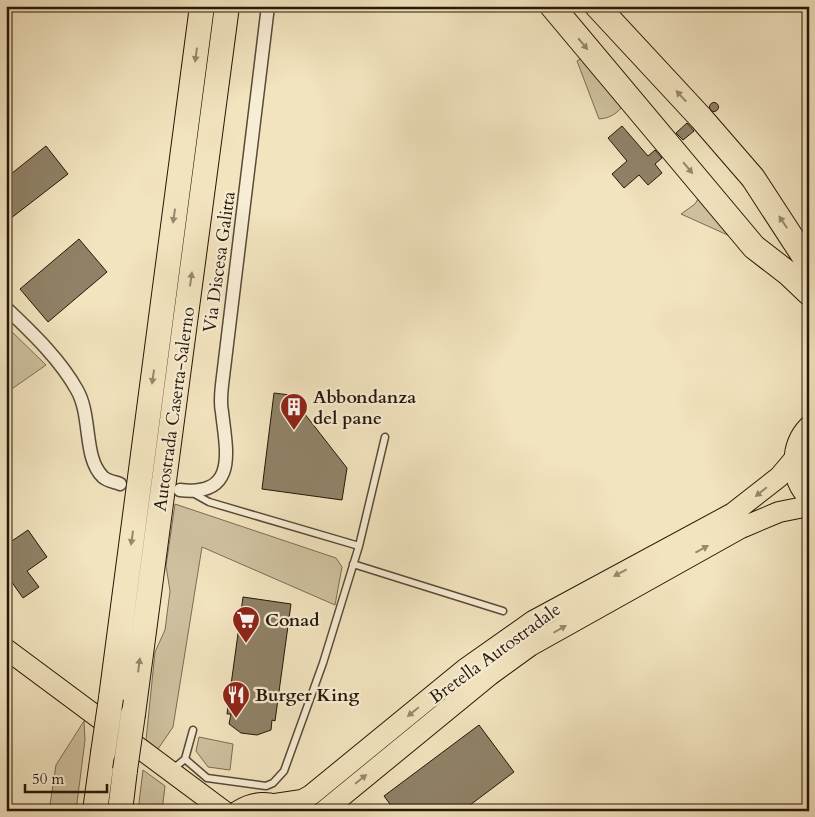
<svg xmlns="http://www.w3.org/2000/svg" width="815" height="817" font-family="Cardo,serif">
	<rect width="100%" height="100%" fill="#f2e4bf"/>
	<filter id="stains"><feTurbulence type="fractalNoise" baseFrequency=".004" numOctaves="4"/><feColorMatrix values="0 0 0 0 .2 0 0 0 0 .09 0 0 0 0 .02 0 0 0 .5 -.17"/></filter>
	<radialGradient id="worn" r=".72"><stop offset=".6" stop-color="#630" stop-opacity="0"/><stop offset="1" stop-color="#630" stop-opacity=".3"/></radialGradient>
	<path fill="#cfc1a0" stroke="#7a6c54" d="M584 57 625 103C618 113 611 118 599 119L577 61Z
		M701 194 732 237 681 214 695 204Z
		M6 326 46 365 6 393Z
		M175 504 336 558 342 567 335 605 202 547 173 727 158 749 146 740 155 652 165 630 170 591 166 566Z
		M84 721 85 740 76 811H49L56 765Z
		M199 737 233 744 230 770 208 767 196 751Z
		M143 770 165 786 162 811H138Z"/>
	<path fill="#908267" stroke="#261707" d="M709.5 107a4.5 4.5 0 1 1 9 0a4.5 4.5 0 1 1-9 0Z
		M687 123 694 131 683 140 676 133Z
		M622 126 648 156 655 150 662 158 655 164 662 173 648 185 639 175 624 188 612 174 627 161 608 138Z
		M46 146 68 174 6 222V178Z
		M79 239 107 272 48 322 20 289Z
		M274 393 290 395 347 468 342 500 262 489Z
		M28 530 47 557 27 571 39 587 23 598 6 574V545Z
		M243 597 291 604 275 721 272 720 271 730 257 735 241 733 229 724 231 714H227Z
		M479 725 514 772 462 811H395L384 796Z"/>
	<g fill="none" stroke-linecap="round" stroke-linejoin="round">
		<defs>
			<path id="service" d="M191 492 209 502 359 546
				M353 564 503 611
				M185 759 207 778 266 786 273 783 284 771 323 663 359 546 385 437
				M173 769 185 759 193 730"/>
			<path id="minor" d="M6 308C31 332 60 359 77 390 92 416 83 458 103 477 107 481 115 482 120 484
				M180 490C239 497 226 449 222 412 220 403 221 394 222 385L268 6"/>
			<path id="primary" d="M809 426C790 445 789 479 809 498
				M6 649 224 811
				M275 804 302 800 311 795 465 669 533 621 733 513 779 477 795 458
				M238 811C254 801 271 800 286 810
				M324 811 490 675 530 646 741 528 779 512 809 506"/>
			<path id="motorway" d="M552 6 754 247 789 274 809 293
				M597 6 701 118 753 178 809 264
				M111 698 202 6
				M133 714 227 6
				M95 811 103 753
				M120 811 125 770"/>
		</defs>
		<use href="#service" stroke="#594a35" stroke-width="9"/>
		<use href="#minor" stroke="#594a35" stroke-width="15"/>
		<use href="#primary" stroke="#261707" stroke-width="22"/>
		<use href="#motorway" stroke="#261707" stroke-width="26"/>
		<use href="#service" stroke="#f7edd5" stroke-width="6"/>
		<use href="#minor" stroke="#f7edd5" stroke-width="12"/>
		<use href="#primary" stroke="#f2e4bf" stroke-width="20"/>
		<use href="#motorway" stroke="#f2e4bf" stroke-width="24"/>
		<defs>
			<path id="motorway-bridge" d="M103 753 111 698
				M125 770 133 714"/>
		</defs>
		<use href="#motorway-bridge" stroke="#261707" stroke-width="26" stroke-linecap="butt"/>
		<use href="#motorway-bridge" stroke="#f2e4bf" stroke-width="24"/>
	</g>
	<defs><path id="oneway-solid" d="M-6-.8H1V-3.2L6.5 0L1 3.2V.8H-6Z" transform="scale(1.25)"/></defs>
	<g fill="#96886c">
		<use href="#oneway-solid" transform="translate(583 44) rotate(50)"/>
		<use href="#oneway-solid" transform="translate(196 55) rotate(98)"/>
		<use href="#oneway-solid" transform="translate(681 96) rotate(-133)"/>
		<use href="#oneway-solid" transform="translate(688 168) rotate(50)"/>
		<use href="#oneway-solid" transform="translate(174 216) rotate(98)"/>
		<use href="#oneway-solid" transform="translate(783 222) rotate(-124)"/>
		<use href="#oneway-solid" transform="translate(191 279) rotate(-82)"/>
		<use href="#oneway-solid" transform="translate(153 377) rotate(98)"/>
		<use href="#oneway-solid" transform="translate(761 492) rotate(141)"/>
		<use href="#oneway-solid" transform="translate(132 538) rotate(98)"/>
		<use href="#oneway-solid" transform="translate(702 549) rotate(-29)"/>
		<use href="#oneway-solid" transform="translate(620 573) rotate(152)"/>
		<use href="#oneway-solid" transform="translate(560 629) rotate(-30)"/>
		<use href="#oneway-solid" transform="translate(139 665) rotate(-83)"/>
		<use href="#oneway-solid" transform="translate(413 712) rotate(141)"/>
		<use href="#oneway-solid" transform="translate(361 779) rotate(-39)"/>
	</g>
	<defs>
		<symbol id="building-pin" viewBox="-11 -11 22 30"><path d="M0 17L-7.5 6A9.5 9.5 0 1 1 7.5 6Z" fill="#8f2418" stroke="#f7edd5"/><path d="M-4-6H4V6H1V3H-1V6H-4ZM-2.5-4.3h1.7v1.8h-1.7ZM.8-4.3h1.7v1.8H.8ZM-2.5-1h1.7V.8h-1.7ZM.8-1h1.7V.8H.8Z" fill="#fff"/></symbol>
		<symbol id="supermarket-pin" viewBox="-11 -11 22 30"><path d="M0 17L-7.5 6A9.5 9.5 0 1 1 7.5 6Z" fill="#8f2418" stroke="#f7edd5"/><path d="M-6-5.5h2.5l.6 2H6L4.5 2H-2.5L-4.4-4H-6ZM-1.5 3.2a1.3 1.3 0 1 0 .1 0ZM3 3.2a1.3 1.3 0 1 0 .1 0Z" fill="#fff"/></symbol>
		<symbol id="restaurant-pin" viewBox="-11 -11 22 30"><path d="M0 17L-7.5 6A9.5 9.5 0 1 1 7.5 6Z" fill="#8f2418" stroke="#f7edd5"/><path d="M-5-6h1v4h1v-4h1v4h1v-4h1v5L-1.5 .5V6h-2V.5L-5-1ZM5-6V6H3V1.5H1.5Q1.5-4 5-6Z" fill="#fff"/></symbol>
	</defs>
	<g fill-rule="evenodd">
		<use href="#building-pin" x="278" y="391" width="32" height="43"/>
		<use href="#supermarket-pin" x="230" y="604" width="32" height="43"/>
		<use href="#restaurant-pin" x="220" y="679" width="32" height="43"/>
	</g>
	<g text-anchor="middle" stroke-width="4.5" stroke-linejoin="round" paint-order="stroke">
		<g font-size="18" fill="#261707" stroke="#f7edd5">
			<text transform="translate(219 262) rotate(-82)" y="6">Via Discesa Galitta</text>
			<text transform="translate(174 409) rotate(-82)" y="6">Autostrada Caserta-Salerno</text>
			<text transform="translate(495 653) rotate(-36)" y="6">Bretella Autostradale</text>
		</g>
		<g font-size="18" font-weight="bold" fill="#261707" stroke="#f7edd5" text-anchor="start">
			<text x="313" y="403">Abbondanza<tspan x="313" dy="21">del pane</tspan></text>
			<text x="265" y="626">Conad</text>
			<text x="255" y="701">Burger King</text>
		</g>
	</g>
	<rect width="815" height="817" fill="none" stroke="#f2e4bf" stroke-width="25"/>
	<rect x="8" y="8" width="800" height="802" fill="none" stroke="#261707" stroke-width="2.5"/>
	<rect x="12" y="12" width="790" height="792" fill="none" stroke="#261707"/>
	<path d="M25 784v8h82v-8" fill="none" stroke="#261707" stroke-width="2.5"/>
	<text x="32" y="784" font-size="15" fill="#261707" stroke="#f7edd5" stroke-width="4" paint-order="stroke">50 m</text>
	<rect width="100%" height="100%" filter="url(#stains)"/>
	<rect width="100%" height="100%" fill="url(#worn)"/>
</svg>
